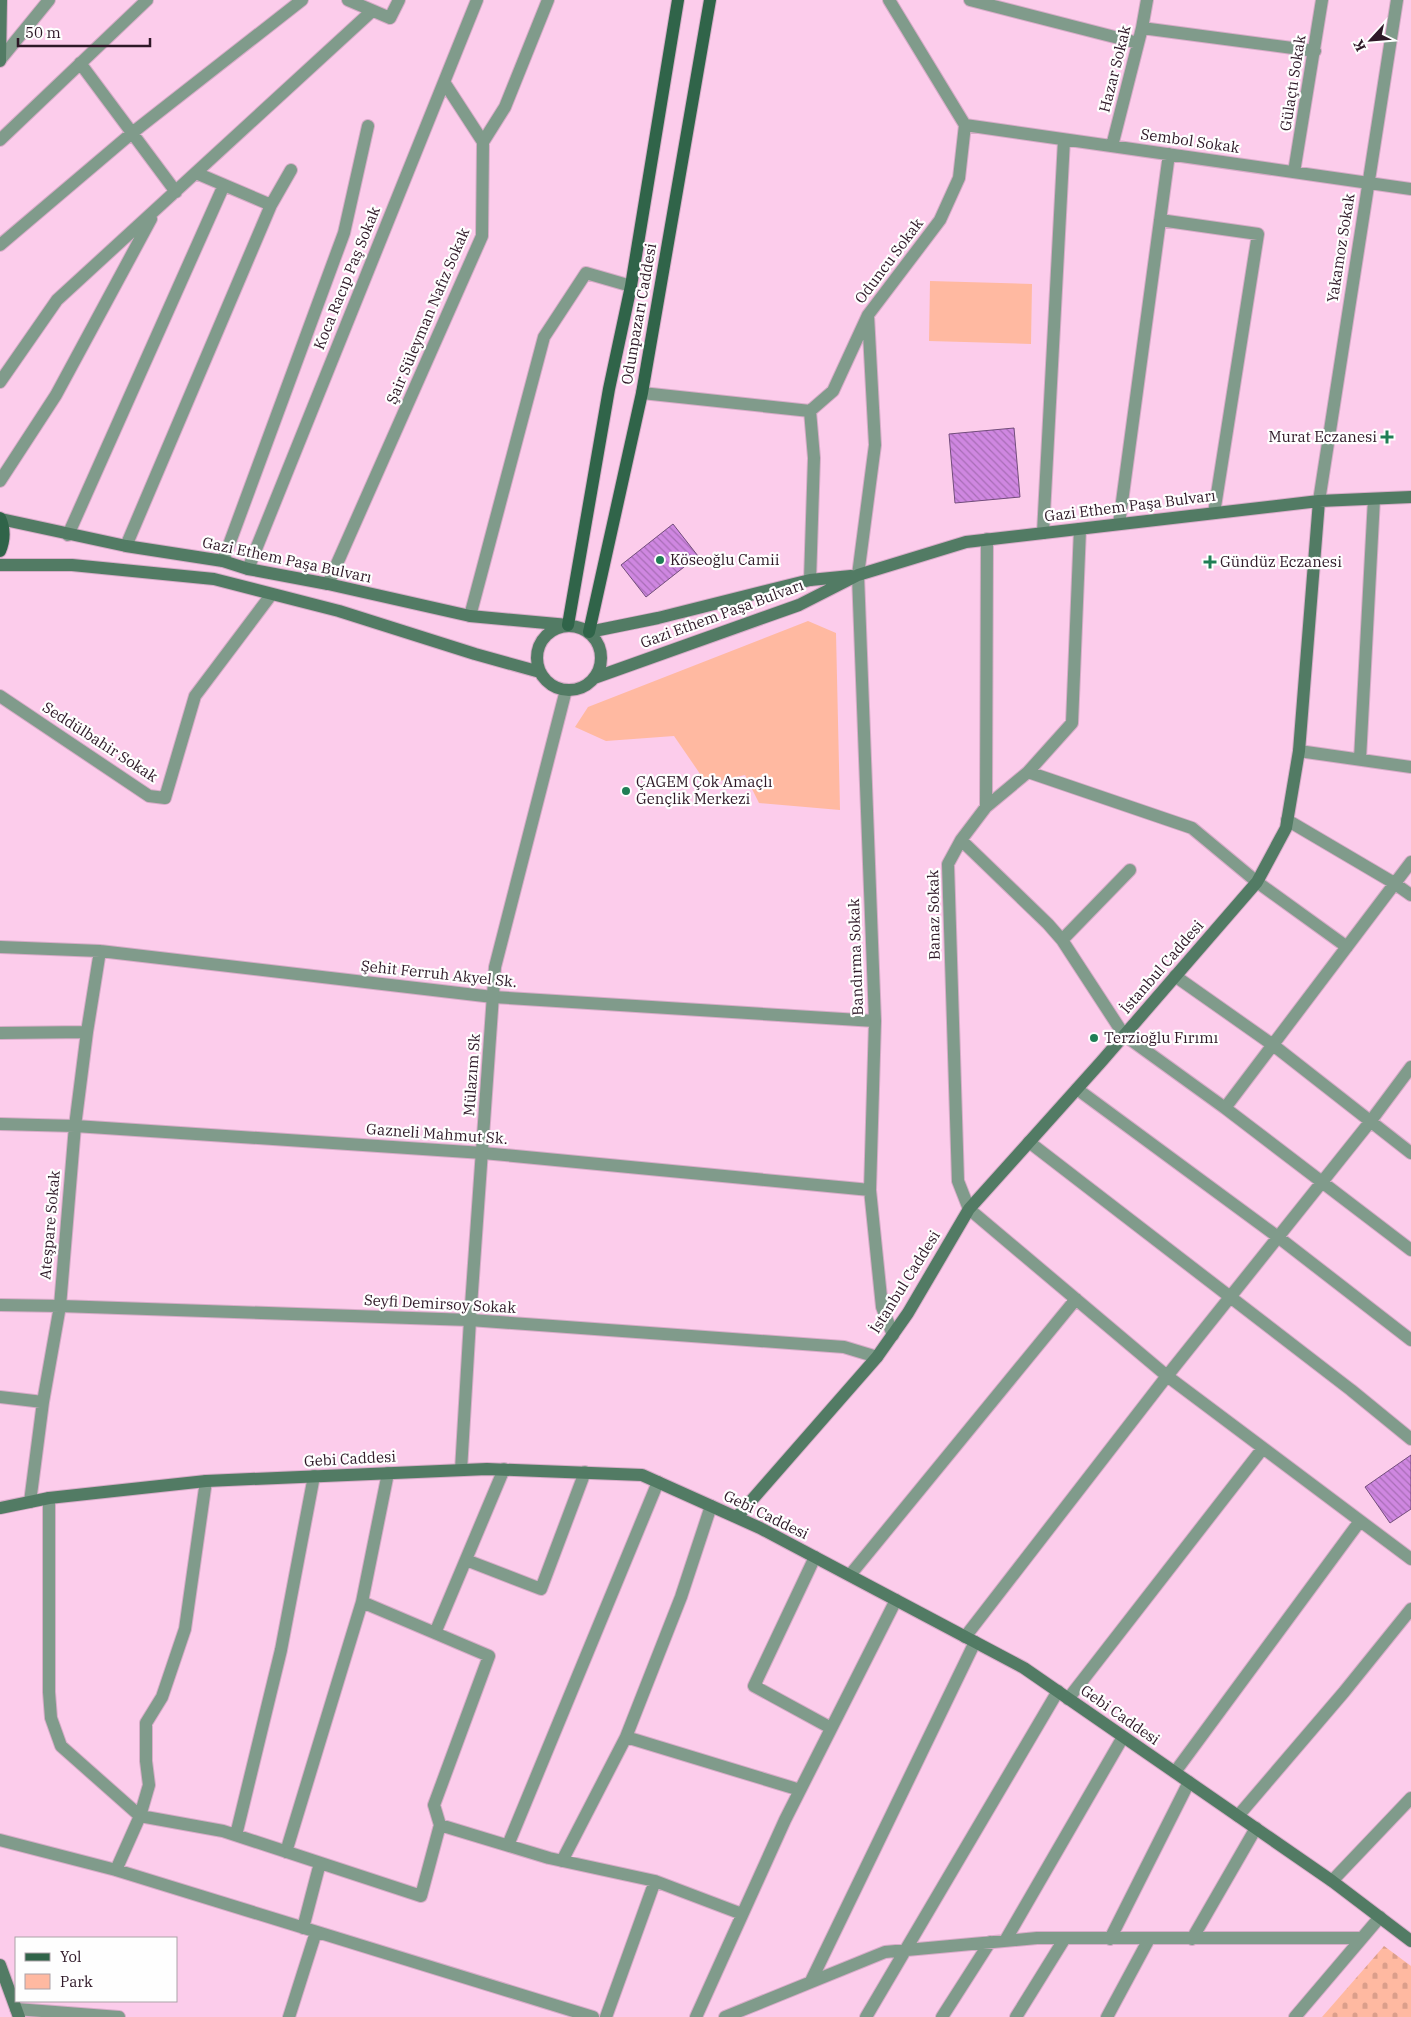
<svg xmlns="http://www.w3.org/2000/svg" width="1411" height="2017" font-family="'IBM Plex Serif',serif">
	<defs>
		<pattern id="cemetery-stones" width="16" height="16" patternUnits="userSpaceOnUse" patternTransform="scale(1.25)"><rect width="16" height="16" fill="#ffb9a1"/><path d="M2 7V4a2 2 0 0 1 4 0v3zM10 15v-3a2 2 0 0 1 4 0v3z" fill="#db9e8b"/></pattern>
		<pattern id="building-back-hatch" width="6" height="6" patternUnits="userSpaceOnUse" patternTransform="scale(1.25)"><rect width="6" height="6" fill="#cf87e1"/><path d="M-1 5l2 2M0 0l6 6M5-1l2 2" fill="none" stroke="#a86db6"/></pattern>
	</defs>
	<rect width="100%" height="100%" fill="#fccceb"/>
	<path fill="url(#cemetery-stones)" d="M1384 1946 1411 1966V2017H1322Z"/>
	<path fill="#ffb9a1" d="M930 281 1032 284 1031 344 929 341Z
		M808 621 836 633 840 810 759 803 745 775 707 784 674 736 606 741 575 727 588 707Z"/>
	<path fill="url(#building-back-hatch)" stroke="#724d7b" d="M1014 428 1020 497 955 503 949 434Z
		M673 524 698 556 646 597 621 565Z
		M1411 1455V1509L1390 1523 1365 1487Z"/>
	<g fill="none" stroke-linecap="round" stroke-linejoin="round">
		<defs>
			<path id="minor" d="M348 0 390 18 399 0
				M970 0 1138 43
				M1142 28 1315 51
				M0 60 49 0
				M80 63 176 192
				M444 82 483 142
				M965 125 1411 189
				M0 140 147 0
				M1112 146 1142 28 1147 0
				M1294 172 1322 0
				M271 205 291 170
				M1160 220 1258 234 1214 513
				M0 245 132 133 302 0
				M868 315 875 445 858 575 875 1021 870 1190 882 1307 893 1335
				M0 382 57 300 372 11
				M642 393 810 411 833 391 868 315 940 220 959 178 965 125 889 0
				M810 411 814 458 810 580
				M0 481 56 395 151 219
				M1319 501 1397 0
				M1119 524 1169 154
				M1043 533 1064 140
				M68 535 224 185
				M987 539 986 807 961 840 948 864 958 1181 969 1209 1167 1376 1411 1559
				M126 546 271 205 196 173
				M223 561 344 233 368 126
				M248 569 477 0
				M328 584 482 236 483 142 505 107 548 0
				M470 616 544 337 586 273 631 286
				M0 696 149 796 165 798 195 696 271 595
				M1299 751 1411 767
				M1360 759 1374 499
				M1028 772 1192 828 1257 882 1347 947
				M986 807 1028 772 1072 723 1080 529
				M1287 820 1394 883 1411 895
				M961 840 1048 924 1062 940 1124 1035 1225 1108 1411 1250
				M1062 940 1130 870
				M0 947 100 951 493 997 875 1021
				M1175 976 1273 1045 1411 1153
				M0 1033 87 1032
				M1077 1089 1278 1237 1411 1340
				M1225 1108 1411 862
				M0 1124 75 1126 483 1153 870 1190
				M1029 1142 1351 1390 1411 1439
				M0 1305 60 1306 470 1320 844 1347 877 1357
				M0 1397 43 1402
				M388 1473 362 1602 435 1633
				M49 1498V1692L51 1718 61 1746 140 1816 223 1831 421 1896 440 1825 434 1805 489 1656 435 1633 504 1469
				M30 1502 43 1402 60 1306 75 1126 87 1032 100 951
				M815 1557 754 1686 831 1728
				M466 1560 541 1589 585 1472
				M850 1575 1076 1299
				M965 1637 1167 1376 1370 1122 1411 1067
				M1068 1699 1263 1448
				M626 1737 800 1790
				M1175 1772 1360 1521
				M1238 1816 1344 1692 1411 1609
				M440 1825 549 1858 655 1881 742 1914
				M236 1835 281 1650 314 1476
				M0 1840 116 1870 593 2017
				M508 1845 658 1482
				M286 1852 362 1602
				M562 1861 626 1737 681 1597 711 1506
				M116 1870 140 1816 149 1785 146 1761V1723L162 1697 185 1629 206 1481
				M1332 1881 1411 1798
				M303 1928 320 1863
				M1110 1939 1189 1782
				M1192 1939 1256 1828
				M1005 1941 1123 1737
				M811 1981 975 1642
				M16 2009 119 2017
				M289 2017 316 1932
				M606 2017 655 1881
				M696 2017 785 1820 896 1600
				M725 2017 885 1952 1037 1938H1362
				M866 2017 1058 1691
				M942 2017 990 1942
				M1016 2017 1065 1938
				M1107 2017 1149 1939
				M1295 2017 1380 1917"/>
			<path id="tertiary" d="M461 1470 470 1320 495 967 566 690"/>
			<path id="secondary" d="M0 61 1 0
				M1 519 126 546 223 561 248 569 328 584 470 616 568 625
				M0 565H72L214 579 339 611 475 654 540 672
				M537 658a32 32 0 1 1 64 0a32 32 0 1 1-64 0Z
				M589 632 658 618 810 580 851 576
				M594 678 799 605 858 575 966 542 1319 501 1411 497
				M0 1508 49 1498 206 1481 487 1469 642 1475 760 1528 1024 1668 1332 1881 1411 1941
				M737 1517 877 1357 908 1313 969 1209 1101 1062 1257 882 1286 828 1299 751 1319 501
				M0 1965 19 2017"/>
			<path id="primary" d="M0 518C5 529 5 539 0 551
				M568 625 609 389 631 286 678 0
				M589 632 642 393 710 0"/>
		</defs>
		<use href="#minor" stroke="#d7acc8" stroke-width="14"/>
		<use href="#tertiary" stroke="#d7acc8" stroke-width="14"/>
		<use href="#secondary" stroke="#d7acc8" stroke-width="14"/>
		<use href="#primary" stroke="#d7acc8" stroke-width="14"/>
		<use href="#minor" stroke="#809b8b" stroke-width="12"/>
		<use href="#tertiary" stroke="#809b8b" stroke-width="12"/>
		<use href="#secondary" stroke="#527b64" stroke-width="12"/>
		<use href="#primary" stroke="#306449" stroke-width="12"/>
	</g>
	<g fill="#207e55" stroke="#fefefe" stroke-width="2">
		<path d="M1384.5 429.5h5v5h5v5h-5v5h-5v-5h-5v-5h5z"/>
		<circle cx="660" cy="560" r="5"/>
		<path d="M1207.5 554.5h5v5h5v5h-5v5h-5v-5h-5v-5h5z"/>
		<circle cx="626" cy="791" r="5"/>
		<circle cx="1094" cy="1038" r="5"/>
	</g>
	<g text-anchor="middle" stroke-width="4.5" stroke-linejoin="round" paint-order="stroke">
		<g font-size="15" fill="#2e1827" stroke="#fefefe">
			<text transform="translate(1115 69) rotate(-76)" y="5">Hazar Sokak</text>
			<text transform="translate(1293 83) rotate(-81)" y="5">Gülaçtı Sokak</text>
			<text transform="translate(1190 141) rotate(8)" y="5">Sembol Sokak</text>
			<text transform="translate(1341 248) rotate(-81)" y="5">Yakamoz Sokak</text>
			<text transform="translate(889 261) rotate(-53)" y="5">Oduncu Sokak</text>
			<text transform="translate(347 278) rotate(-68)" y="5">Koca Racıp Paş Sokak</text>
			<text transform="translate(639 314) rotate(-80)" y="5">Odunpazarı Caddesi</text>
			<text transform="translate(428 316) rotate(-67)" y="5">Şair Süleyman Nafız Sokak</text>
			<text transform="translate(1130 506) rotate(-7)" y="5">Gazi Ethem Paşa Bulvarı</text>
			<text transform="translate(287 560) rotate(12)" y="5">Gazi Ethem Paşa Bulvarı</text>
			<text transform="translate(722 614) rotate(-20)" y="5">Gazi Ethem Paşa Bulvarı</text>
			<text transform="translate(100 742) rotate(33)" y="5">Seddülbahir Sokak</text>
			<text transform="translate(934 915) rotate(-91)" y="5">Banaz Sokak</text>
			<text transform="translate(856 957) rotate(-92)" y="5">Bandırma Sokak</text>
			<text transform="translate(1162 967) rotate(-49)" y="5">İstanbul Caddesi</text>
			<text transform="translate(439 974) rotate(6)" y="5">Şehit Ferruh Akyel Sk.</text>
			<text transform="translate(472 1075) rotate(-86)" y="5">Mülazım Sk</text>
			<text transform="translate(437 1134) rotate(4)" y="5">Gazneli Mahmut Sk.</text>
			<text transform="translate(50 1225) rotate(-85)" y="5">Ateşpare Sokak</text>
			<text transform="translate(905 1282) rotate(-58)" y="5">İstanbul Caddesi</text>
			<text transform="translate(440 1304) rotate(3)" y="5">Seyfi Demirsoy Sokak</text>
			<text transform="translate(350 1459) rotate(-3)" y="5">Gebi Caddesi</text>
			<text transform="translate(766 1515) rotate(26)" y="5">Gebi Caddesi</text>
			<text transform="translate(1120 1715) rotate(35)" y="5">Gebi Caddesi</text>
		</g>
		<g font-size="15" fill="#2e1827" stroke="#fefefe" text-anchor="start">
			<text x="1377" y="442" text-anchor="end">Murat Eczanesi</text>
			<text x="670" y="565">Köseoğlu Camii</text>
			<text x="1220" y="567">Gündüz Eczanesi</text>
			<text x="636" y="787">ÇAGEM Çok Amaçlı<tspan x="636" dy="17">Gençlik Merkezi</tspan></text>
			<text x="1104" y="1043">Terzioğlu Fırımı</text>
		</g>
	</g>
	<rect x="15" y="1937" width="162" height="65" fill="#fefefe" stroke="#aba2a8"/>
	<rect x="25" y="1953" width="25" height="8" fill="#306449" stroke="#aba2a8"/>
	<text x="60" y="1962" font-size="15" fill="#2e1827">Yol</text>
	<rect x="25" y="1974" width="25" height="15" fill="#ffb9a1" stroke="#aba2a8"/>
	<text x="60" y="1987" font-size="15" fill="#2e1827">Park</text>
	<g transform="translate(1371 40) rotate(244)" stroke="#fefefe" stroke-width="4" paint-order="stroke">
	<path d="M0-4L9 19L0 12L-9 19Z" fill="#2e1827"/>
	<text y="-8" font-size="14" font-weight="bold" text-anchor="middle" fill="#2e1827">K</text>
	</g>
	<path d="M18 38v8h132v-8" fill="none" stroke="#2e1827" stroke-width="2.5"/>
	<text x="25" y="38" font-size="15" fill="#2e1827" stroke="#fefefe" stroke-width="4" paint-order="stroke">50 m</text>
</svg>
